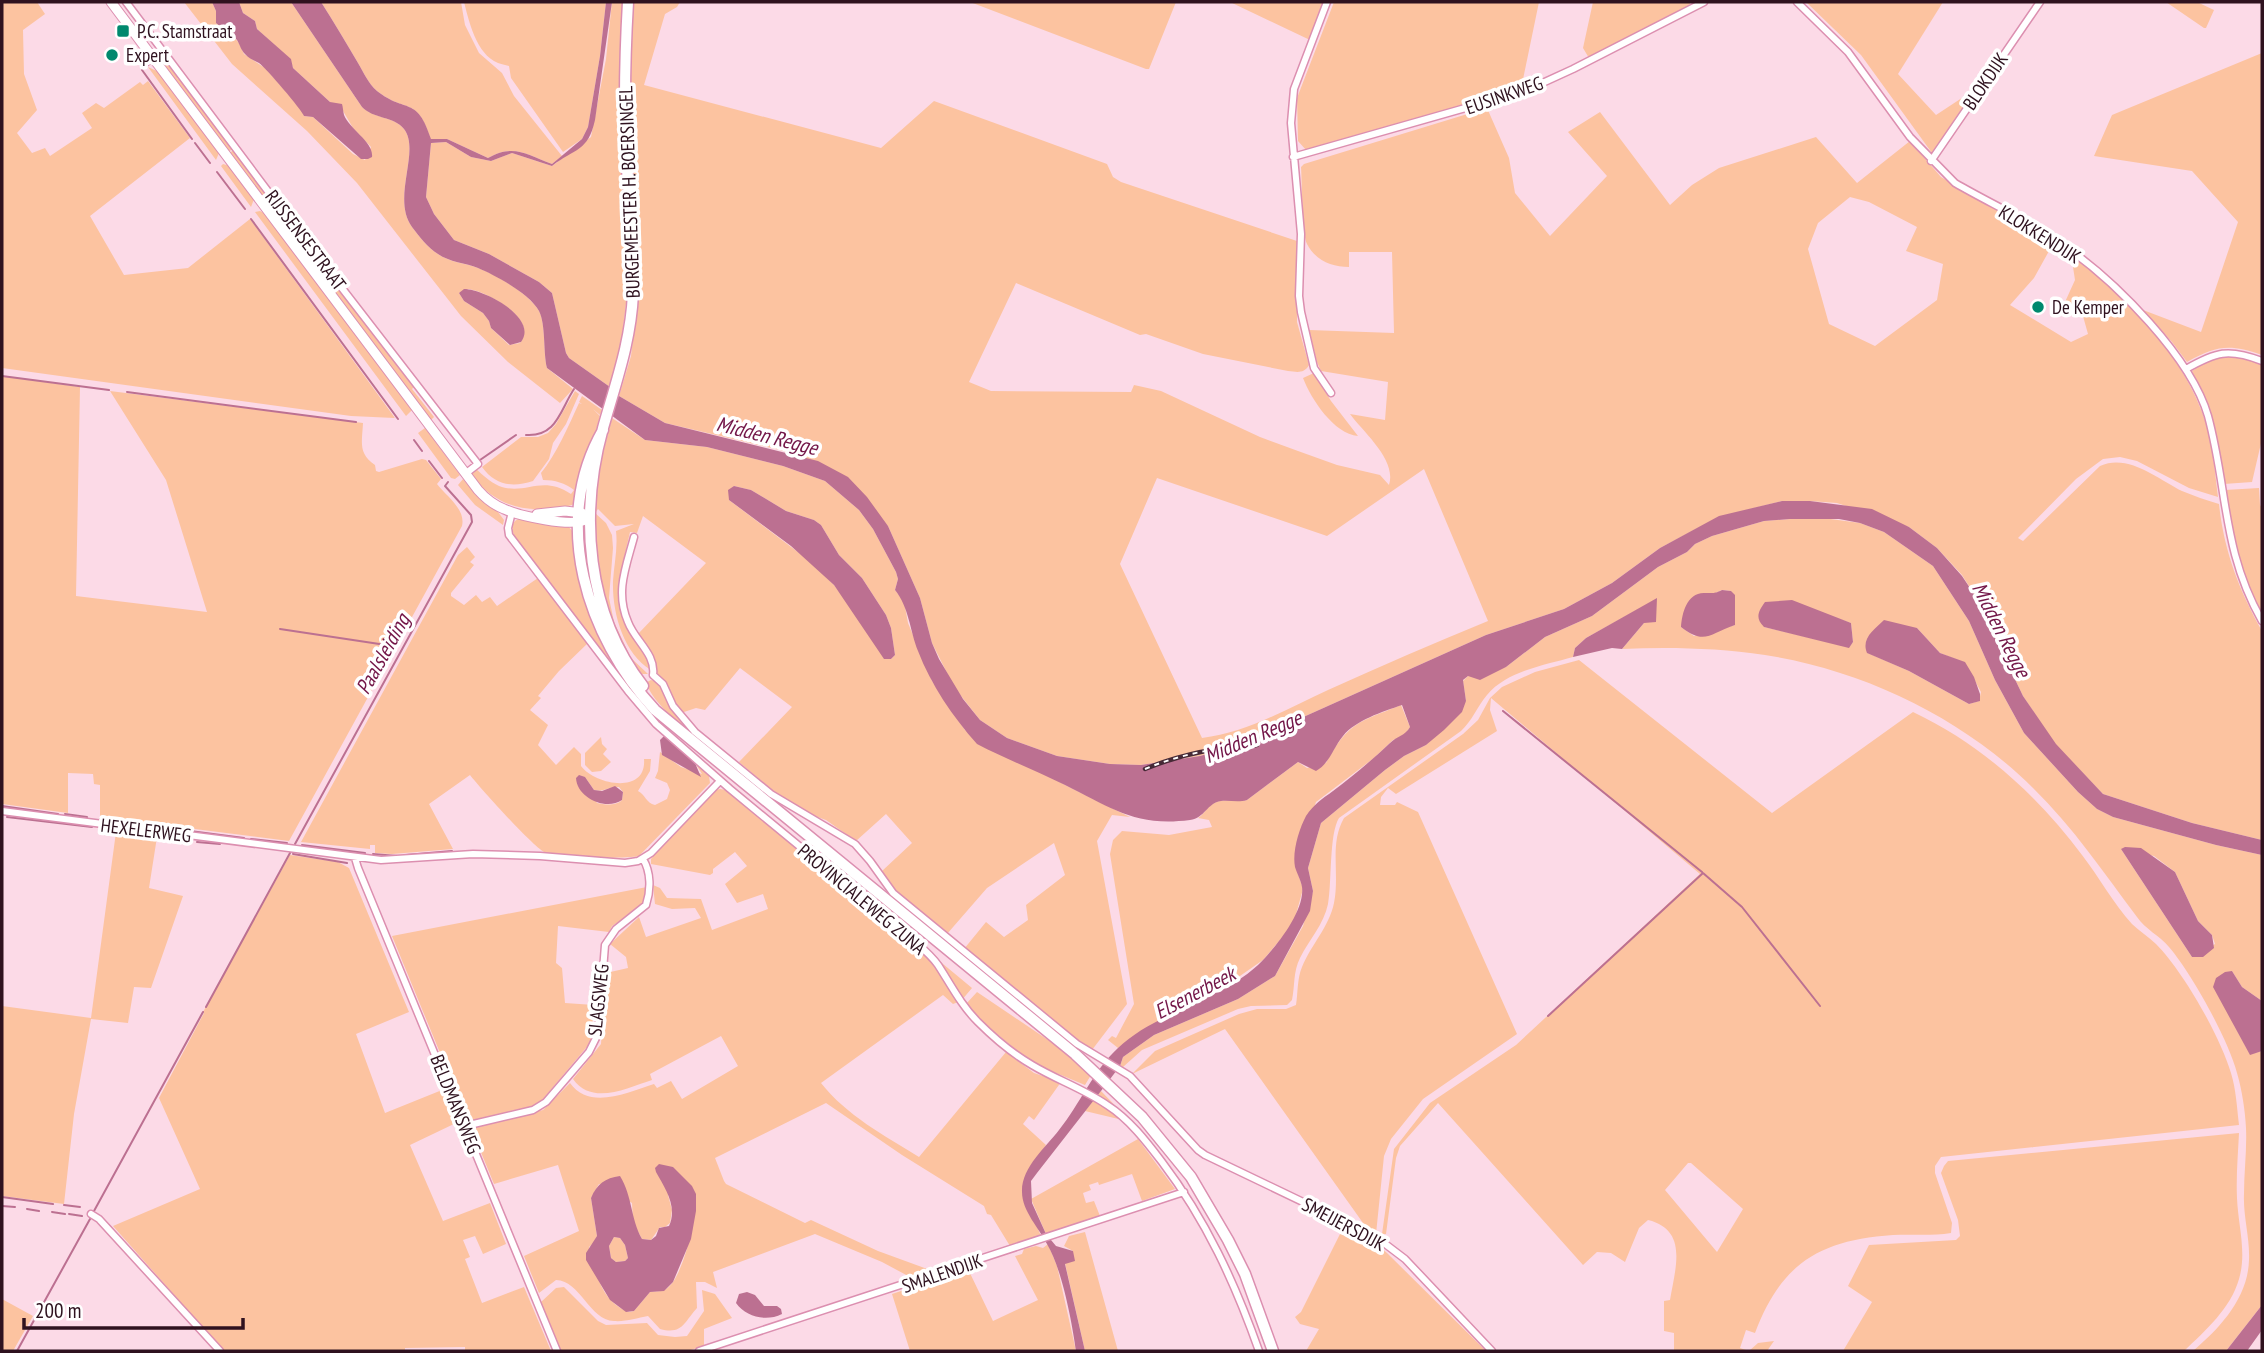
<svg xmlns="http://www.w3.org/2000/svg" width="2264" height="1353" font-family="'PT Sans Narrow',sans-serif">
	<rect width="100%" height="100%" fill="#fcdae7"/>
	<path fill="#fcc3a0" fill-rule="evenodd" d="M2 2H37L45 14 23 30 24 74 37 110 17 133 32 153 45 148 50 156 92 128 82 113 96 103 104 108 140 82 143 85 148 81 190 138 90 216 124 275 188 268 250 219 395 418 351 416 2 368Z
		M184 2H212L216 11V23L227 29 239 43 244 54 265 68 301 108 304 116 313 117 353 154 365 160 371 147 353 128 343 111 330 102 293 68 290 59 257 29 255 21 243 13 239 2H291L362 107C374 119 394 116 404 129 421 151 391 198 412 227 419 236 428 248 438 254 449 262 465 263 478 268 495 274 530 294 539 311 546 324 543 352 547 368L573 389 560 403 508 362 461 316 357 183 307 131 232 64ZM469 289C487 292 539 319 520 343L509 345 491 328 489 321 483 313 464 301 459 293Z
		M321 2H461L465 25 479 53 502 73 514 96 562 156 552 164C527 155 514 143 488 158L447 139 431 140C417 95 406 114 377 91 368 83 364 73 358 63 346 43 334 22 321 2Z
		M464 2H606L600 56 588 127 582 139 563 152 511 78 509 66C505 65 501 64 498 63 476 54 469 21 464 2Z
		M612 2H623L620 46 619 126 627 295 620 354 610 387 569 358 566 353 552 293 539 282 489 254 454 240 434 214 426 197 431 143 446 142 471 157 491 161 512 153 552 166 591 137 606 59Z
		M633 2H680L677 7 665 14 644 85 881 148 934 101 1107 164 1113 177 1121 182 1297 241V322L1309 365C1304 374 1297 372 1288 371L1203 354 1146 334 1140 335 1016 283 969 382 991 391 1131 392 1134 385 1161 391 1260 437 1298 451 1337 465 1380 475 1389 485C1397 460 1364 433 1350 414L1385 420 1388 382 1321 371 1317 362 1309 330 1394 333 1392 252H1349V267C1332 267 1316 261 1307 244 1302 235 1302 181 1301 167L1304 164 1487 108 1509 158 1515 193 1550 236 1607 176 1568 132 1600 112 1670 205 1692 185 1719 168 1816 137 1857 183 1910 141 1941 177 2054 242 2034 278 2010 305 2071 342 2088 334 2081 309 2065 302 2075 280 2071 254C2126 298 2184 354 2206 423 2213 447 2215 473 2218 497L2189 488 2137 461 2120 457 2103 459 2076 479 2018 538 2023 541 2100 466C2128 453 2158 479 2182 491 2194 496 2206 500 2219 504 2224 551 2239 590 2262 631V840L2192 823 2103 794 2055 744 2023 696 1974 594 1962 575 1937 548 1909 527 1837 503 1810 501H1782L1719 517 1660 548 1612 583 1564 609 1486 635 1250 741 1200 756 1141 765 1110 764 1057 756 1007 738 980 720 954 687 932 643 920 598 888 526 784 451 665 423 619 396 631 356 638 296 630 126ZM1850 197 1869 202 1917 227 1906 251 1943 264 1937 300 1875 346 1829 324 1808 249 1818 223ZM1424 469 1488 621C1434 643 1381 666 1328 690 1288 708 1247 733 1202 738L1120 564 1157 478 1327 536Z
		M970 2H1176L1149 69H1146Z
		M1230 2H1325L1310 40Z
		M1334 2H1539L1521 89 1311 150H1306L1298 141 1297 98Z
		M1593 2H1691L1688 7 1589 58 1583 48Z
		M1806 2H1943L1898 74 1936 115 1977 88 1932 153 1861 55Z
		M2166 2H2197L2214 10 2206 28H2204Z
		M2262 53V355C2230 344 2217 345 2187 362L2172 342 2143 310 2201 332 2238 222 2192 171 2094 156 2112 115Z
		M159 54 179 76 177 78 184 84 233 149 228 152 156 56Z
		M148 67 159 72 219 153 216 160Z
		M234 150 414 387 412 389 434 417 430 421 229 153Z
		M223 164 230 166 254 199 251 207 221 166Z
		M260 211 264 213 412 410 406 416 255 212Z
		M2230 354 2262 363V439L2252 482 2224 484 2213 422 2192 371 2212 358Z
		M1314 373 1331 401 1358 436C1334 434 1311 399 1303 378Z
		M2 376 80 387 76 596 207 612 166 480 110 391 363 423C362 443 358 453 375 465L376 471 379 472 422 459 426 460 441 479 437 484C446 496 466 509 462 526L289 841 100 817V785L94 784 93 774 68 773V813L2 804Z
		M575 391 579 394 566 424 553 443 549 459 533 481C512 488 495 485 482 467L521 437H538L548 433 556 424Z
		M582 396 602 410 600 415 593 409 600 416 576 502 572 505C563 508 554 508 545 509 512 511 492 499 471 476V473L476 469C483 475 490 482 499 486 526 496 541 474 571 494L574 490C565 483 555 480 543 480L541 473C556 455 569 425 579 403L582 404 579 402Z
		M612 418 645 440 707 447 783 466 825 481 859 510 873 529 896 572 898 579 895 590 904 601 908 623 932 681 965 730 1065 785 1130 817 1112 815 1097 841 1127 1004 1092 1050 1074 1038 964 949 986 922 1004 937 1028 920 1026 905 1065 875 1054 843 987 888 947 934 898 894 882 871 912 843 886 814 856 841 826 820 795 809 739 762 792 707 740 668 705 710 696 708 681 713 675 703 668 685 657 673 655 661 638 634 706 563 643 516 637 533 630 532 619 580 618 594 622 612 650 661 651 670C623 653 612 612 613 581 614 565 618 548 616 531L634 524 615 526 598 509 595 513 606 523 612 535 613 548 609 598 614 622 631 658 648 674H640L617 637 598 584 593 515 598 472ZM734 486 751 490 786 511 814 520 821 525 839 555 862 578 886 615 891 628 895 655 891 659 834 585 811 562 729 500Z
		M425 428 460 475 455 479 451 478 418 433Z
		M463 479 476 495 498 512 504 520 503 525 475 505 458 485Z
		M2259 488 2260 505 2262 508V612C2238 572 2233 535 2225 490Z
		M1816 517 1860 523 1884 532 1933 566 1969 621 1995 680 2024 733 2078 792 2097 809 2113 817 2216 845 2262 855V1001L2242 987 2232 971 2234 1025 2250 1054 2262 1051V1305L2226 1351H2193C2220 1328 2248 1298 2249 1260 2250 1238 2243 1216 2244 1194 2244 1172 2247 1150 2246 1128 2245 1110 2242 1090 2237 1073 2228 1039 2192 974 2169 947 2160 936 2145 929 2137 917 2104 873 2073 827 2033 788 1963 718 1863 670 1765 655 1717 648 1670 647 1622 649L1644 623 1657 599 1586 638 1575 648 1573 657C1545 665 1507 671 1487 695 1477 707 1472 721 1461 731L1339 818C1329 834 1332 882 1328 904 1324 924 1309 940 1300 958 1293 972 1295 986 1292 1000L1287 1005 1251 1006 1238 1009 1142 1050 1123 1067 1120 1066 1123 1057 1154 1035 1238 999 1275 976 1303 926 1313 891 1308 868 1321 823 1385 770 1404 756 1426 745 1466 701 1463 681 1468 676 1506 667 1545 637 1592 616 1658 567 1687 552 1695 544 1712 536 1764 521ZM1722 590 1731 591 1735 625 1694 636 1681 627 1704 593 1711 595ZM1821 613 1851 623 1853 642 1849 647 1764 627ZM1917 628 1940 653 1965 663 1981 692 1979 701 1969 704 1909 671 1868 653ZM2121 849 2154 856 2175 872 2198 921 2212 935 2215 944 2192 957Z
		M521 518 567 525 576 535 605 646 628 686 517 541C512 532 508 522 521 518Z
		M467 547 475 557 470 562 474 565 451 593V596L464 605 476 595 482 602 490 597 497 606 538 578 588 643 559 671 538 696 541 698 530 710 548 725 538 745 556 765 574 747 581 754V766C595 785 647 795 644 759H651L650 771 638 791C645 794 646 803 655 805L667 799 670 790 667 783 655 778 658 771 660 752 681 767 702 774 695 763 709 776 710 783 639 856C625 859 560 858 546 853 535 849 480 788 470 775L429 804 453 849 392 854 375 853V845H370V849L301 842 458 555ZM585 777 594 790C604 792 610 786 619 787L623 792 622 800C616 806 605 805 597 803Z
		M1579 660 1772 813 1913 712C1981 744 2037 795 2082 855 2099 877 2113 903 2132 924 2139 931 2149 937 2156 944 2183 971 2220 1036 2231 1073 2236 1089 2237 1108 2239 1125L1941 1157 1935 1166V1173L1952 1223 1951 1233C1933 1236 1912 1234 1893 1235 1819 1240 1781 1264 1755 1333L1746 1330 1740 1348 1749 1351 1758 1343 1774 1341 1767 1351H1674V1333L1664 1331V1301L1670 1300C1675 1269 1689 1230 1648 1220L1639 1228 1625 1262 1611 1253 1597 1252 1583 1265 1438 1103 1400 1146 1396 1158 1386 1234H1382L1394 1149 1430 1103 1516 1045 1700 874 1491 698 1490 710 1497 731 1396 794 1388 788 1381 797 1380 805H1395L1397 802 1418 812 1517 1034 1423 1099 1391 1139 1384 1156 1376 1234 1368 1230 1225 1029 1132 1074 1155 1051 1239 1014 1257 1009H1286L1296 1005C1298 993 1297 979 1302 967 1311 945 1329 927 1334 903 1340 873 1329 844 1344 818L1463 734 1478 720 1490 698 1502 687 1535 672ZM1688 1163H1691L1743 1209 1717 1252 1665 1190Z
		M651 680 658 682 693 732 691 734C679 723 648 698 647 682Z
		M1401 705 1410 727 1405 735 1393 740 1374 758 1316 802 1295 864 1303 889 1295 918 1286 933 1263 960 1224 987 1146 1029 1118 1048 1108 1040 1112 1036 1116 1038 1134 1004 1110 854 1113 840 1122 831 1169 835 1212 827 1209 820 1198 818C1203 815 1206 809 1211 805 1221 797 1236 803 1247 800L1298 762 1307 768 1326 763C1349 721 1360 722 1401 705Z
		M601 737 602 744 607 749 603 754 611 762 601 771 592 772 585 765V753Z
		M720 789 726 790 908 939 931 954 972 988 961 1001 953 1004 943 995 821 1083C846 1115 885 1136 919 1157L1006 1052 1034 1073 1061 1082 1034 1120 1029 1116 1023 1124 1046 1145 1032 1166 1022 1192 1041 1236 1010 1246 991 1215 987 1214 984 1206 902 1155 826 1103 715 1158 724 1181 726 1184 805 1223 811 1220 878 1251 930 1270 910 1277 882 1262 815 1234 713 1272 717 1288 705 1282H696L697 1308C684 1322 683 1335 660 1329L648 1316C637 1318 625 1322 614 1321 589 1320 581 1281 556 1280L539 1293 524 1256 579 1231 558 1165 494 1184 471 1128 543 1110 570 1083C590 1111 628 1092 654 1084L657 1088 671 1081 682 1099 738 1066 721 1036 650 1074 652 1080C627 1088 592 1106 573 1079L601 1044 606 973 628 968 626 957 610 944 639 917 646 937 701 918 695 908 672 909 655 904 653 885 660 888 667 898 701 899 712 930 768 909 763 894 737 903 725 884 747 866 735 852 713 869V873L710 875 651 864V859L655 854 716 790ZM599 1184 632 1203 633 1222 642 1239 651 1240 660 1227H665L670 1223 672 1210 668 1195 696 1194C697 1214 684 1278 666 1289 662 1292 656 1291 650 1292L634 1311 629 1312C601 1302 596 1273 589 1247L596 1241 597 1236 591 1198Z
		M116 832 157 837 149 888 183 896 151 988 134 987 128 1023 91 1019 74 1114 64 1204 2 1196V1006L91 1018Z
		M290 855 338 862 349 868 409 1012 356 1034 385 1113 442 1090 456 1123 410 1145 443 1221 490 1203 506 1244 483 1254 475 1236 463 1240 470 1257 465 1259 482 1303 524 1287 551 1351H465V1347L405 1348V1351H224L113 1226 200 1189 159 1098 204 1013 203 1012Z
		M647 887 643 906 612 926 609 932 558 926 556 963 562 968 565 1003 594 1005 591 1042 538 1105 468 1121 392 936Z
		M977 992 1054 1044 1091 1075 1085 1085 1032 1063 968 1010 966 1004Z
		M1101 1091 1131 1122 1085 1111Z
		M2239 1133C2238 1154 2236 1176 2237 1198 2238 1225 2247 1252 2239 1279 2231 1308 2205 1331 2184 1351H1843L1872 1302 1848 1286 1869 1245 1956 1240 1960 1236 1958 1220 1941 1173 1944 1166 1948 1161Z
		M1138 1139 1175 1189 1142 1201 1132 1174 1099 1185 1098 1182 1089 1185 1091 1190 1083 1193 1086 1203 1094 1201 1100 1216 1046 1234 1031 1199Z
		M1345 1224 1373 1241 1387 1253 1486 1351H1306L1319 1329 1300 1324 1295 1317 1301 1312Z
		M1085 1232 1118 1351H1085L1065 1263 1073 1251 1064 1246 1069 1236Z
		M614 1237 620 1238 625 1245 628 1258 625 1261 616 1262 611 1258 609 1246Z
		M1048 1244 1057 1266 1076 1351H910L892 1294 968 1269 993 1321 1038 1300 1015 1256 1022 1254 1024 1249 1036 1246 1043 1248Z
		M564 1287 598 1321 606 1325 647 1323 658 1335 675 1337 687 1336 704 1311 702 1290 715 1294 732 1318 704 1329V1346L687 1351H560L540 1303 556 1288Z
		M2 1299 33 1316 13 1351H2Z"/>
	<path fill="#bc7091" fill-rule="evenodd" d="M212 2H239L243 13 255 21 257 29 291 59 293 68 330 102 342 104C343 107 343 111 344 115 350 130 374 142 372 157L368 159H361L313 117 304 116C302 110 266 68 259 63 254 60 249 59 245 54 241 50 240 45 237 40 231 33 223 29 216 23V11Z
		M291 2H321C334 22 346 43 358 63 364 73 368 83 377 91 406 114 417 95 431 139H447L488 158C514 143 527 155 552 164L582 139 588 127 600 56 606 2H612L595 120C588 152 575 148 552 166L512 153 491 161 471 157 446 142 431 143 426 197 434 214 454 240 489 254 539 282 552 293 566 353 569 358 610 387 619 396 665 423 818 461 848 477 867 497 888 526 920 598 932 643 939 659 963 699 980 720 1007 738 1057 756 1110 764 1141 765 1200 756 1250 741 1486 635 1564 609 1612 583 1660 548 1719 516 1782 501H1810L1872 509 1909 527 1937 548 1962 576 1974 594 2023 696 2056 744 2103 794 2192 823 2262 840V855L2216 845 2113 817 2097 809 2078 792 2024 733 1995 680 1969 621 1933 566 1884 532 1860 523 1839 519H1790L1764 521 1712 536 1695 544 1687 552 1658 567 1592 616 1545 637 1506 667 1480 680 1468 676 1463 680 1466 701 1462 712 1444 730 1426 745 1404 756 1385 770 1321 823 1308 868 1313 891 1310 911 1275 976 1238 999 1154 1035 1123 1057 1120 1066 1101 1091 1037 1173 1031 1181 1032 1203 1046 1234 1056 1246 1073 1251 1075 1261 1065 1264 1085 1351H1076C1072 1322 1062 1269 1047 1244 1039 1228 1022 1211 1022 1192 1021 1168 1046 1147 1059 1130 1080 1104 1093 1071 1118 1048 1158 1010 1225 1000 1263 960 1278 944 1305 910 1302 887 1301 880 1297 874 1295 867 1292 852 1299 829 1306 816 1314 804 1322 799 1333 791 1353 776 1372 760 1390 743 1397 736 1405 736 1410 727L1402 705C1382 712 1356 720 1343 736 1333 748 1330 763 1316 771L1298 762 1247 800C1238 803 1230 800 1221 801 1207 803 1205 818 1190 820 1135 827 1112 808 1065 785 1036 771 1006 759 977 744 953 717 931 685 918 651 910 631 909 607 895 590L898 579 896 572 873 529 859 510 825 481 783 466 707 447 645 440 547 368C543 352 546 325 539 311 530 294 495 275 478 268 466 263 449 262 438 254 428 248 419 236 412 227 391 198 421 151 404 129 394 116 373 119 362 107Z
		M464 289C484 289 539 318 521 342L510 345 491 328 489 321 483 313 464 301 459 293Z
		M734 486 751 490 786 511 814 520 821 525 839 555 862 578 886 615 891 628 895 655 891 659H884L834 585 791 546 729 500 728 490Z
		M1722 590 1731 591 1735 595V625C1710 633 1705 646 1681 627 1682 613 1687 592 1705 593 1713 593 1714 594 1722 590Z
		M1657 598 1656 622 1644 623 1622 649 1612 648 1573 657 1575 648 1586 638Z
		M1792 600 1851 623 1853 642 1849 648 1764 627C1755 618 1758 612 1765 602Z
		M1884 620 1917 628 1940 653 1965 662 1974 677 1980 694V701L1969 704 1909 671 1867 653C1861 638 1874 630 1884 620Z
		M664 736 695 763 701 777 662 755 660 740Z
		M579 775 585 777 594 790 602 791 615 786 623 792 622 800C606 811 577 798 576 778Z
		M2125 847 2141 848 2175 872 2198 921 2212 935 2214 948 2203 957H2192L2121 849Z
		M2225 972 2232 971 2242 987 2262 1001V1051L2250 1055 2213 987 2216 978Z
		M659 1164 673 1167 692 1186 696 1194V1211L691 1239 673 1282 664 1291 650 1292 634 1311 626 1312 610 1300 586 1260V1253L597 1236 591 1198C597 1184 605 1178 620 1176 633 1198 630 1217 642 1239L651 1240 656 1236 659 1228 669 1226C678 1207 665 1188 656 1172L655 1168ZM614 1237 620 1238 625 1245 628 1258 625 1261 616 1262 611 1258 609 1246Z
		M747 1292 755 1295 764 1306H777L781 1309 782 1314C766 1322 746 1317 736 1303L739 1294Z
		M2262 1305V1330L2247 1351H2226Z"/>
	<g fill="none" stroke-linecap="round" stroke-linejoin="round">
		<path stroke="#bc7091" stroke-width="2" d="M142 70 192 139
			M195 143 210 163
			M217 172 245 209
			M251 219 398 419
			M2 376 109 390
			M127 392 356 422
			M526 435C557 437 560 410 574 389
			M414 440 422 451
			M480 460 516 435
			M429 461 442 478
			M280 629 386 645
			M1503 711 1702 872
			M2 806 58 814
			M65 814 87 817
			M7 817 92 827
			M100 819 129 823
			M136 824 244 838
			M102 829 143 834
			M151 835 158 836
			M164 837 175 838
			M182 839 189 840
			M251 839 287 843
			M197 842 220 844
			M295 844 472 522 471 515 445 486 448 482
			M302 845 365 853
			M293 854 347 863
			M373 854 397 856
			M406 855 452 851
			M206 1007 290 853
			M1548 1016 1703 873 1742 907 1820 1006
			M2 1197 53 1204
			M64 1205 80 1207
			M2 1206 15 1207
			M27 1209 39 1211
			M94 1211 203 1012
			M52 1212 65 1214
			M69 1214 82 1216
			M109 1225 113 1230
			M17 1351 90 1219"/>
		<defs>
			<path id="minor" d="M126 2 297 230 478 464 465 474
				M1327 2 1294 89 1291 123 1301 234 1299 296 1301 312 1314 368 1331 393
				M1797 2 1848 52 1910 137 1955 183C1991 204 2032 222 2066 247 2116 282 2191 357 2208 416 2228 490 2222 551 2262 621
				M144 64 153 57
				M1293 157 1525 91 1573 69 1704 2
				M1931 161 2040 2
				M2186 369C2216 352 2228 348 2262 361
				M512 512 508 528 509 535 628 691 656 724 730 789 912 939C921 947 931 955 938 965 951 985 961 1005 978 1022 993 1037 1013 1054 1032 1065 1057 1080 1082 1088 1107 1105 1129 1119 1146 1141 1162 1162 1206 1220 1235 1283 1259 1351
				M634 537C626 567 615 592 628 622 635 641 656 654 653 675
				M653 675 663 684 673 706 695 732 771 794 855 844 870 861 893 893 1077 1044 1130 1076 1198 1150 1205 1155 1376 1237 1405 1259 1492 1351
				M2 811 381 860 473 854 540 856 625 863 638 861 651 853 720 781
				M355 858 358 868 557 1351
				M465 1126 533 1110 546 1102 589 1052 598 1034 605 945 616 929 646 905C651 890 651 872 643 859
				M91 1214 99 1219 220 1351
				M699 1351 1184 1192"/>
			<path id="secondary" d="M111 2 478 490C485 498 494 505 504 509 519 516 571 527 585 520
				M537 514 565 511 582 513"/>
			<path id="primary" d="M628 2C625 53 624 104 626 156 629 201 635 248 633 293 631 341 616 382 603 428 579 514 586 613 643 686
				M603 430C550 522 587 637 655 710L1075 1054 1142 1117 1191 1177 1228 1240 1245 1274 1273 1351"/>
		</defs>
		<use href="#minor" stroke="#dc8fb0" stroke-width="9"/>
		<use href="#secondary" stroke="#dc8fb0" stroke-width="11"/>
		<use href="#primary" stroke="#dc8fb0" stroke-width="13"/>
		<use href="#minor" stroke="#fff" stroke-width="6"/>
		<use href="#secondary" stroke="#fff" stroke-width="9"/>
		<use href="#primary" stroke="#fff" stroke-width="10"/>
		<defs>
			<path id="rail" d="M1145 769C1181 754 1218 747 1257 745"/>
		</defs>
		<use href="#rail" stroke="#462936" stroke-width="4.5"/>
		<use href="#rail" stroke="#fff" stroke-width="2" stroke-dasharray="5" stroke-linecap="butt"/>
	</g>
	<g fill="#00896e" stroke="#fff" stroke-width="2.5">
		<rect x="116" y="24" width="14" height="14" rx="3.5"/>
		<circle cx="112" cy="55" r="7"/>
		<circle cx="2038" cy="307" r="7"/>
	</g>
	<g text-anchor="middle" stroke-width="7" stroke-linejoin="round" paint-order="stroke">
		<g font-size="19" fill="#2f121f" stroke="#fff" text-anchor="start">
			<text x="137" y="38">P.C. Stamstraat</text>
			<text x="126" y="62">Expert</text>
			<text x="2052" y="314">De Kemper</text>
		</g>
		<g font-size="19" fill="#2f121f" stroke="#fff">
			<text transform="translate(1985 81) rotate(-56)" y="7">BLOKDIJK</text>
			<text transform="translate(1504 95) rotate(-19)" y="7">EUSINKWEG</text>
			<text transform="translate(629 192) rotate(-92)" y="7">BURGEMEESTER H. BOERSINGEL</text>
			<text transform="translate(2040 234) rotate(32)" y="7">KLOKKENDIJK</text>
			<text transform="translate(306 240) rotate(53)" y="7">RIJSSENSESTRAAT</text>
			<text transform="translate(146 830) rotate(7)" y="7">HEXELERWEG</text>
			<text transform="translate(862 899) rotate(40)" y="7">PROVINCIALEWEG ZUNA</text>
			<text transform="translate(598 1000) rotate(-84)" y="7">SLAGSWEG</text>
			<text transform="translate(456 1104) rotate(68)" y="7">BELDMANSWEG</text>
			<text transform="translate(1344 1224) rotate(28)" y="7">SMEIJERSDIJK</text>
			<text transform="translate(942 1273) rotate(-19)" y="7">SMALENDIJK</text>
		</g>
		<g font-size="21" font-style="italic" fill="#731648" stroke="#fff">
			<text transform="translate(767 436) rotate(14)" y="7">Midden Regge</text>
			<text transform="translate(2001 630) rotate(63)" y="7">Midden Regge</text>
			<text transform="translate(383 654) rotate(-61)" y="7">Paalsleiding</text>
			<text transform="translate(1253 737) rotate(-23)" y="7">Midden Regge</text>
			<text transform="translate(1195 993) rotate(-28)" y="7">Elsenerbeek</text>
		</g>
	</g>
	<rect width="2264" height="1353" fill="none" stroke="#2f121f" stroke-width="7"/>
	<path d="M24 1318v10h219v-10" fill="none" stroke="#2f121f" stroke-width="3.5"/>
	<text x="35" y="1318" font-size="21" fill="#2f121f" stroke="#ffffff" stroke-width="5" paint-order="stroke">200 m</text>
</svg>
